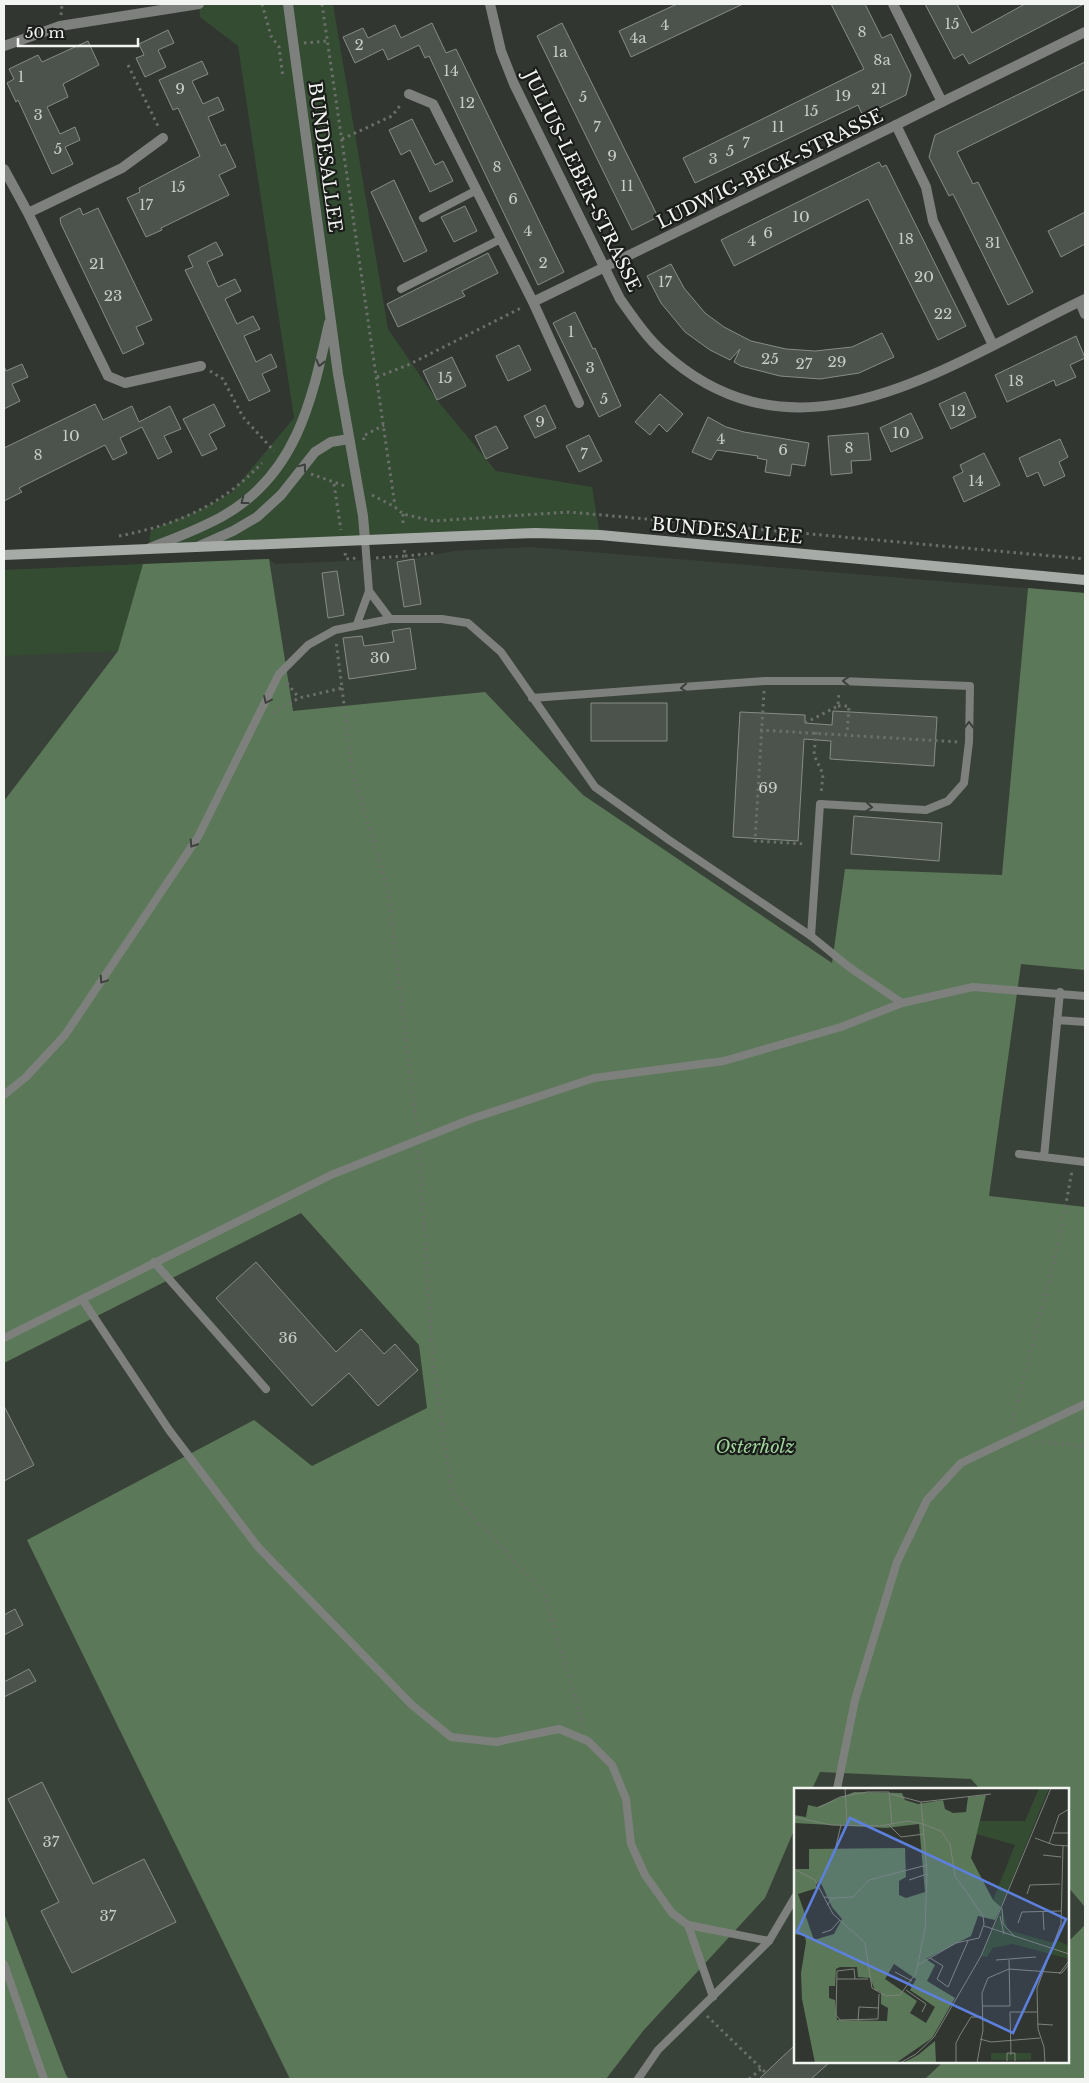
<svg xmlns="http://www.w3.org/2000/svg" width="1089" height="2083" font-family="'Libre Baskerville',serif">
	<rect width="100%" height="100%" fill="#313630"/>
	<path fill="#394238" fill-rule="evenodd" d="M531 547 1085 593V2079H4V570L269 559 275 564 415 558 455 551ZM795 1789H1068V2062H795Z"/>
	<path fill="#344c32" d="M199 4H333L388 329 437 400 496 471 592 487 600 535 148 549 151 530 202 509 231 493 294 418 238 46 200 17Z
		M143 564 118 651 4 656V570Z"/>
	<path fill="#5b7958" d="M269 559 293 711 485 692 583 795 832 963 845 869 1002 875 1028 588 1085 593V970L1021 964 989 1196 1085 1207V1907L1068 1887V1789H980L971 1779 820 1772 812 1789H795V1828L765 1898 643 2031 606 2079H290L27 1540 254 1420 312 1466 427 1408 419 1345 301 1213 4 1363V801L118 651 143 564Z
		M4 1913 66 2075 69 2079H4Z
		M1085 1925V2079H925L943 2062H1068V1942Z"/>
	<path fill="#4c524c" stroke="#878d86" d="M677 4H743L631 57 619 31Z
		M831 4H865L882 38 891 34 911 75 906 95 863 116 858 105 695 183 683 158 864 69Z
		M925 4H957L972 33 1025 4H1084L969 64 963 54 954 59Z
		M432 23 446 53 456 49 564 272 538 285 429 56 425 58 419 45 388 60 383 49 355 63 343 37 363 28 368 38 395 25 401 38Z
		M562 23 658 217 632 230 537 36Z
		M168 30 174 43 158 50 166 67 145 77 136 58 144 55 139 44Z
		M88 41 99 65 63 84 68 97 47 107 60 134 75 127 80 140 65 147 73 164 52 174 18 100 16 102 7 83 14 79 9 69 38 55 42 62Z
		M202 61 208 74 192 81 203 104 218 97 224 110 208 117 221 146 225 144 236 167 219 175 229 195 161 228 162 230 146 237 127 198 140 192 139 188 200 156 178 108 173 110 159 80Z
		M1085 62V89L957 152 973 184 978 182 1033 292 1008 305 953 194 949 196 929 157 935 135Z
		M412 119 435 165 443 161 453 181 430 192 410 150 401 155 389 130Z
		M879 162 882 167 886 165 966 326 938 340 868 199 734 266 721 240Z
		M394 180 427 251 404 262 371 192Z
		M465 206 477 231 454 242 441 217Z
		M80 208 83 215 98 208 152 320 136 327 144 344 123 354 61 224 60 218Z
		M1085 212V244L1061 257 1048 231Z
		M216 242 223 255 207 262 218 287 235 279 241 291 225 299 237 324 253 316 260 329 244 336 256 362 271 354 277 367 262 374 270 391 249 401 185 270 193 267 188 256Z
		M488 253 498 273 462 291 465 296 398 327 387 304Z
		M671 264 684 288 705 313 724 327 751 341 786 349 815 351 852 347 882 333 894 357 859 373 820 379 780 376 741 366 734 362 740 349 730 360 710 350 685 332 661 303 647 276Z
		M575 312 593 349 595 348 621 406 599 417 553 323Z
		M1076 336 1085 358 1070 365 1076 377 1056 386 1054 380 1007 402 995 375Z
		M519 345 531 370 508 381 496 356Z
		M452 357 466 386 437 400 423 371Z
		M22 364 28 377 12 384 20 401 4 409V366L6 371Z
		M965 392 976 417 951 429 939 404Z
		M660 394 683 414 667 432 659 424 650 435 635 422Z
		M95 404 103 420 132 406 139 422 170 406 181 429 164 436 172 452 158 459 142 427 120 438 127 453 113 460 105 445 19 488 22 492 4 501V448Z
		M214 404 225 426 209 434 217 449 202 456 183 419Z
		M545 405 556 428 535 438 524 416Z
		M911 413 923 438 891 452 880 428Z
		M708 417 726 427 744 432 809 443 805 466 792 464 790 476 765 472 767 460 757 458 758 456 717 450 711 460 692 452Z
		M496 426 508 448 486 459 475 436Z
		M868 433 871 460 851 461 852 473 831 475 828 436Z
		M589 435 602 461 579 472 566 446Z
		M1060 439 1068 457 1059 462 1065 476 1044 486 1038 472 1027 477 1019 458Z
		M984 453 1000 485 964 502 953 477 963 472 960 465Z
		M414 559 421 604 404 607 397 562Z
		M337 571 344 615 328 618 322 573Z
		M410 628 416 669 349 679 343 638 362 636 364 646 394 642 392 631Z
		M591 703H667V741H591Z
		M833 711 937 717 934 766 830 759 831 741 804 739 798 841 733 837 740 712 805 715V723L832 725Z
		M854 816 942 823 939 861 851 854Z
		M256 1262 336 1352 361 1329 384 1354 395 1344 418 1370 378 1406 349 1373 312 1406 216 1298Z
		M4 1406 34 1465 4 1481Z
		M15 1609 23 1625 4 1635V1615Z
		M29 1669 36 1681 4 1697V1682Z
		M42 1782 93 1884 144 1859 176 1922 72 1973 41 1911 59 1902 8 1799Z
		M795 2045V2062H830L811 2079H759Z"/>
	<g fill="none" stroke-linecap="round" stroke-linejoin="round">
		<path stroke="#6b6f6a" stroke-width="3" stroke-dasharray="2.5 4" stroke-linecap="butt" d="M262 4 271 36 279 47 283 78
			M322 4 395 506
			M61 15 62 4
			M304 43 327 41
			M128 65 159 128
			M342 139 392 116 402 103
			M210 371 223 379 243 417 274 451
			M377 377 408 365 523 307
			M364 440 363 436 384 425
			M311 474 345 486
			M334 484 341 530
			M372 495 395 507 403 514 433 521 569 512 1085 559
			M403 514V527
			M119 536C176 525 221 506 262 463
			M345 553 346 559 357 558
			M405 556 436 553
			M376 558 405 556 404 549
			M287 683 299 698
			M342 688 352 771 388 890 417 1130
			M764 691 755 841 806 844
			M838 706H849L847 734
			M272 713 299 698 342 688 336 641
			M805 723 838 706 839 692
			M760 730 959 742
			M816 732 814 755 823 774 821 794
			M419 1151 433 1362 452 1494 544 1593 584 1728
			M1011 1428 1059 1241 1072 1171
			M1035 1442 1085 1446
			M707 2016 766 2073
			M749 2079 761 2069"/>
		<path stroke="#7e807e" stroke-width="8" d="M423 218 477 190
			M401 289 501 239
			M369 591 390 619
			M357 624 369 591 365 540
			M532 698 765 681H840L970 686 969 742 964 783 948 801 926 810 820 804 811 936
			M1057 1020 1085 1022
			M4 1095 26 1077 65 1035 198 837 279 674 308 645 335 630 390 619H442L468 623 501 652 595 787 669 840 811 936 849 967 902 1003
			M1019 1154 1085 1162
			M1044 1157 1060 992
			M154 1262 266 1389
			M82 1299 169 1430 258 1547 412 1705 451 1737 496 1742 559 1729 588 1741 612 1765 626 1799 631 1844 645 1875 672 1913 688 1925
			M4 1338 331 1175 471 1119 594 1078 724 1061 841 1027 902 1003 973 987 1085 996
			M837 1789 855 1700 897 1562 927 1500 961 1463 1085 1404
			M4 1964 44 2079
			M713 1997 688 1925 769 1941
			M638 2079 658 2050 769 1941 795 1897"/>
		<path stroke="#7e807e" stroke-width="10" d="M896 125 942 102"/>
		<path stroke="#7e807e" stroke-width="10" d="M490 4 501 51 514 84 620 299C633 317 646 337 663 352 799 476 952 362 1085 299
			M893 4 942 102 1085 32
			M4 46 60 26 199 4
			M409 94 433 104 533 302 579 403
			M4 169 28 213 108 376 125 383 201 366
			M28 213 122 168 163 138
			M533 302 896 125 926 187 933 221 993 345
			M1080 302 1085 314"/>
		<path stroke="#7e807e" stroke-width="10" d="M288 4 338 374 363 516 365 540
			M197 547 233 531 257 517 281 495 315 452 331 442 349 439
			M150 548C175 538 200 529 223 516 297 474 312 400 329 323"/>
		<path stroke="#a7aba7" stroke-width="10" d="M4 555 535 533 600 535 1085 580"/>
	</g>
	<defs><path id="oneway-chevron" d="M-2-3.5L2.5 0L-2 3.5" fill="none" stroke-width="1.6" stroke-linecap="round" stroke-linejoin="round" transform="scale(1.25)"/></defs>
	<g stroke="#3d403d">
		<use href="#oneway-chevron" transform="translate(320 363) rotate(104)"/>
		<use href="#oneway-chevron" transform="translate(303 467) rotate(-53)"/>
		<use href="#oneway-chevron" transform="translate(244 501) rotate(143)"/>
		<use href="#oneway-chevron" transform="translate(846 681) rotate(-178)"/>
		<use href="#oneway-chevron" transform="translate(684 688) rotate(175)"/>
		<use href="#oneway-chevron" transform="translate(267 700) rotate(115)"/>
		<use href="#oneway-chevron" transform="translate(969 725) rotate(-89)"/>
		<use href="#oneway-chevron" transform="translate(869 807) rotate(4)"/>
		<use href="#oneway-chevron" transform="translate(193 844) rotate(123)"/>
		<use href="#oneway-chevron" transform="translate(103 980) rotate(124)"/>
	</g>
	<g text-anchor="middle" stroke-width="4.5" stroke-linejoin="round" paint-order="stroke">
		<g font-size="15" fill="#c8ccc7">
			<text x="952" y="29">15</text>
			<text x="665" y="30">4</text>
			<text x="862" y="37">8</text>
			<text x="638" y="43">4a</text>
			<text x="359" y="50">2</text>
			<text x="560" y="57">1a</text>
			<text x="882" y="65">8a</text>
			<text x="451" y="76">14</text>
			<text x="21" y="82">1</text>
			<text x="180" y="94">9</text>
			<text x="879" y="94">21</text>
			<text x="843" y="101">19</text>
			<text x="583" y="102">5</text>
			<text x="467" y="108">12</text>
			<text x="811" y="116">15</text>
			<text x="38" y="120">3</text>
			<text x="597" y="132">7</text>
			<text x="778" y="132">11</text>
			<text x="746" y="148">7</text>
			<text x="58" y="154">5</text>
			<text x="730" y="156">5</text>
			<text x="612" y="161">9</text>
			<text x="713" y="164">3</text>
			<text x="497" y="172">8</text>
			<text x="627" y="191">11</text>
			<text x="178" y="192">15</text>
			<text x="513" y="204">6</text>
			<text x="146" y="210">17</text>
			<text x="801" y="222">10</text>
			<text x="528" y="236">4</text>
			<text x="768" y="238">6</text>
			<text x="906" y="244">18</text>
			<text x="752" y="246">4</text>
			<text x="993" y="248">31</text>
			<text x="543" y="268">2</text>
			<text x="97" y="269">21</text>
			<text x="924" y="282">20</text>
			<text x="665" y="287">17</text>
			<text x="113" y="301">23</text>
			<text x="943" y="319">22</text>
			<text x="571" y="337">1</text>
			<text x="770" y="364">25</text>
			<text x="837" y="367">29</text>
			<text x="804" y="369">27</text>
			<text x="590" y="373">3</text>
			<text x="445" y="383">15</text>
			<text x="1016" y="386">18</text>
			<text x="604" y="404">5</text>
			<text x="958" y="416">12</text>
			<text x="540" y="427">9</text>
			<text x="901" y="438">10</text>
			<text x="71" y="441">10</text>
			<text x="721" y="444">4</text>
			<text x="849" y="453">8</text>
			<text x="783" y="455">6</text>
			<text x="584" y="459">7</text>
			<text x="38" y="460">8</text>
			<text x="976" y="486">14</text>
			<text x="380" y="663">30</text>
			<text x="768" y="793">69</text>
			<text x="288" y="1343">36</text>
			<text x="51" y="1847">37</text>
			<text x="108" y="1921">37</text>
		</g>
		<g font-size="18" fill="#f1f4f0" stroke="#1a1d1a">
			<text transform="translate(325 157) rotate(82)" y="6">BUNDESALLEE</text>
			<text transform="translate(770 169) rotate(-26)" y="6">LUDWIG-BECK-STRASSE</text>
			<text transform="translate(582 181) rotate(64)" y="6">JULIUS-LEBER-STRASSE</text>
			<text transform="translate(727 531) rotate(5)" y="6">BUNDESALLEE</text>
		</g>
		<g font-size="18" font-style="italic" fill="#a1d39d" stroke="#1a1d1a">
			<text x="755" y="1453">Osterholz</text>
		</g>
	</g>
	<g transform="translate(794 1788)">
		<rect width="275" height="275" fill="#313630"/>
		<path d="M245 0H255L207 119 199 112 221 57 182 46 186 33H231ZM208 120 214 142 256 154 265 153 275 158V171L219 156 199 160 193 169 187 168ZM197 265H237V272H197Z" fill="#344c32"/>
		<path d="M60 4 108 5 111 12 124 16 149 12 151 21 159 25 172 24 174 9 192 7 177 70 199 112 207 119 201 132 184 128 177 148 132 171 141 177 133 193 161 210 138 250 102 275H21L8 211 7 185 12 154 11 148 0 146V81H15V61L111 60 112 89 105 93V107L112 110 131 104 125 36 92 40 0 35V27L12 29 14 17 23 19ZM26 93 38 119 48 131 40 146 20 152 4 106 23 100 22 96ZM100 176 122 191 116 202 141 219 132 235 116 225 123 213 91 191ZM46 179H63L64 189 76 190 81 202 87 204V216L94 220 93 233 43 232 41 212 35 210V198H41L42 181ZM141 253 142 275H109L124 267Z" fill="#5b7958" fill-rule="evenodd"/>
		<path fill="none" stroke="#7e827d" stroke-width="1" d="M51 0 53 35M97 6 127 14M24 20 46 9 73 4H95L98 36M0 29 37 37 86 38 114 33 129 36 127 14 197 6M94 36 107 49 130 46M259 45H275M241 50 260 57 275 58M255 56 265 27 275 21M42 58 47 37M249 67 267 69M0 81 21 92 39 126 71 155 78 200 92 208 106 207 122 185 131 141 133 86 129 36 147 43 156 56 161 88 189 128 190 136 185 150 162 155 124 177M115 92 133 86M233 106 236 97 266 96M30 109 39 110 33 117M39 110 59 109 75 92 133 77M208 120 209 136 221 149M249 124 250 142M206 128 210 146M224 135 228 124 267 123M190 138 275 166M28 145 37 142 46 132M136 170 149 178 143 191 154 199 174 153M202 172 242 169M101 184 118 193M265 186 275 173M43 191H74M61 191 60 181 43 183 42 227 46 232 84 231 85 206M112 202 132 216 128 224M188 218H216L215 172M64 233 65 219 85 220M243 236 259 237M186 251 197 254 246 250M217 267 216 224H243M213 273V265H221V273M106 275 122 266 140 249 187 168 257 0M162 275V255L166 247 177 229H188M183 275 189 242 188 205 194 190 215 181 268 185 275 176M204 275H230M230 275H264M251 275 250 259 244 241 243 200 267 136 269 58"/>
		<path fill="#5d80df" fill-opacity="0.15" stroke="#5d80df" stroke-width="2.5" d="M56 30 272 131 219 245 3 144Z"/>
		<rect width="275" height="275" fill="none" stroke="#f1f4f0" stroke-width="2.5"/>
	</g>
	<rect width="1089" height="2083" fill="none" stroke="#f1f4f0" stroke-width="10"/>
	<path d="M18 38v8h120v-8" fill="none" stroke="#f1f4f0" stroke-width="2.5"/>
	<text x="25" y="38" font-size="15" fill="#f1f4f0" stroke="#1a1d1a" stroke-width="4" paint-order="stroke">50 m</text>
</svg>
